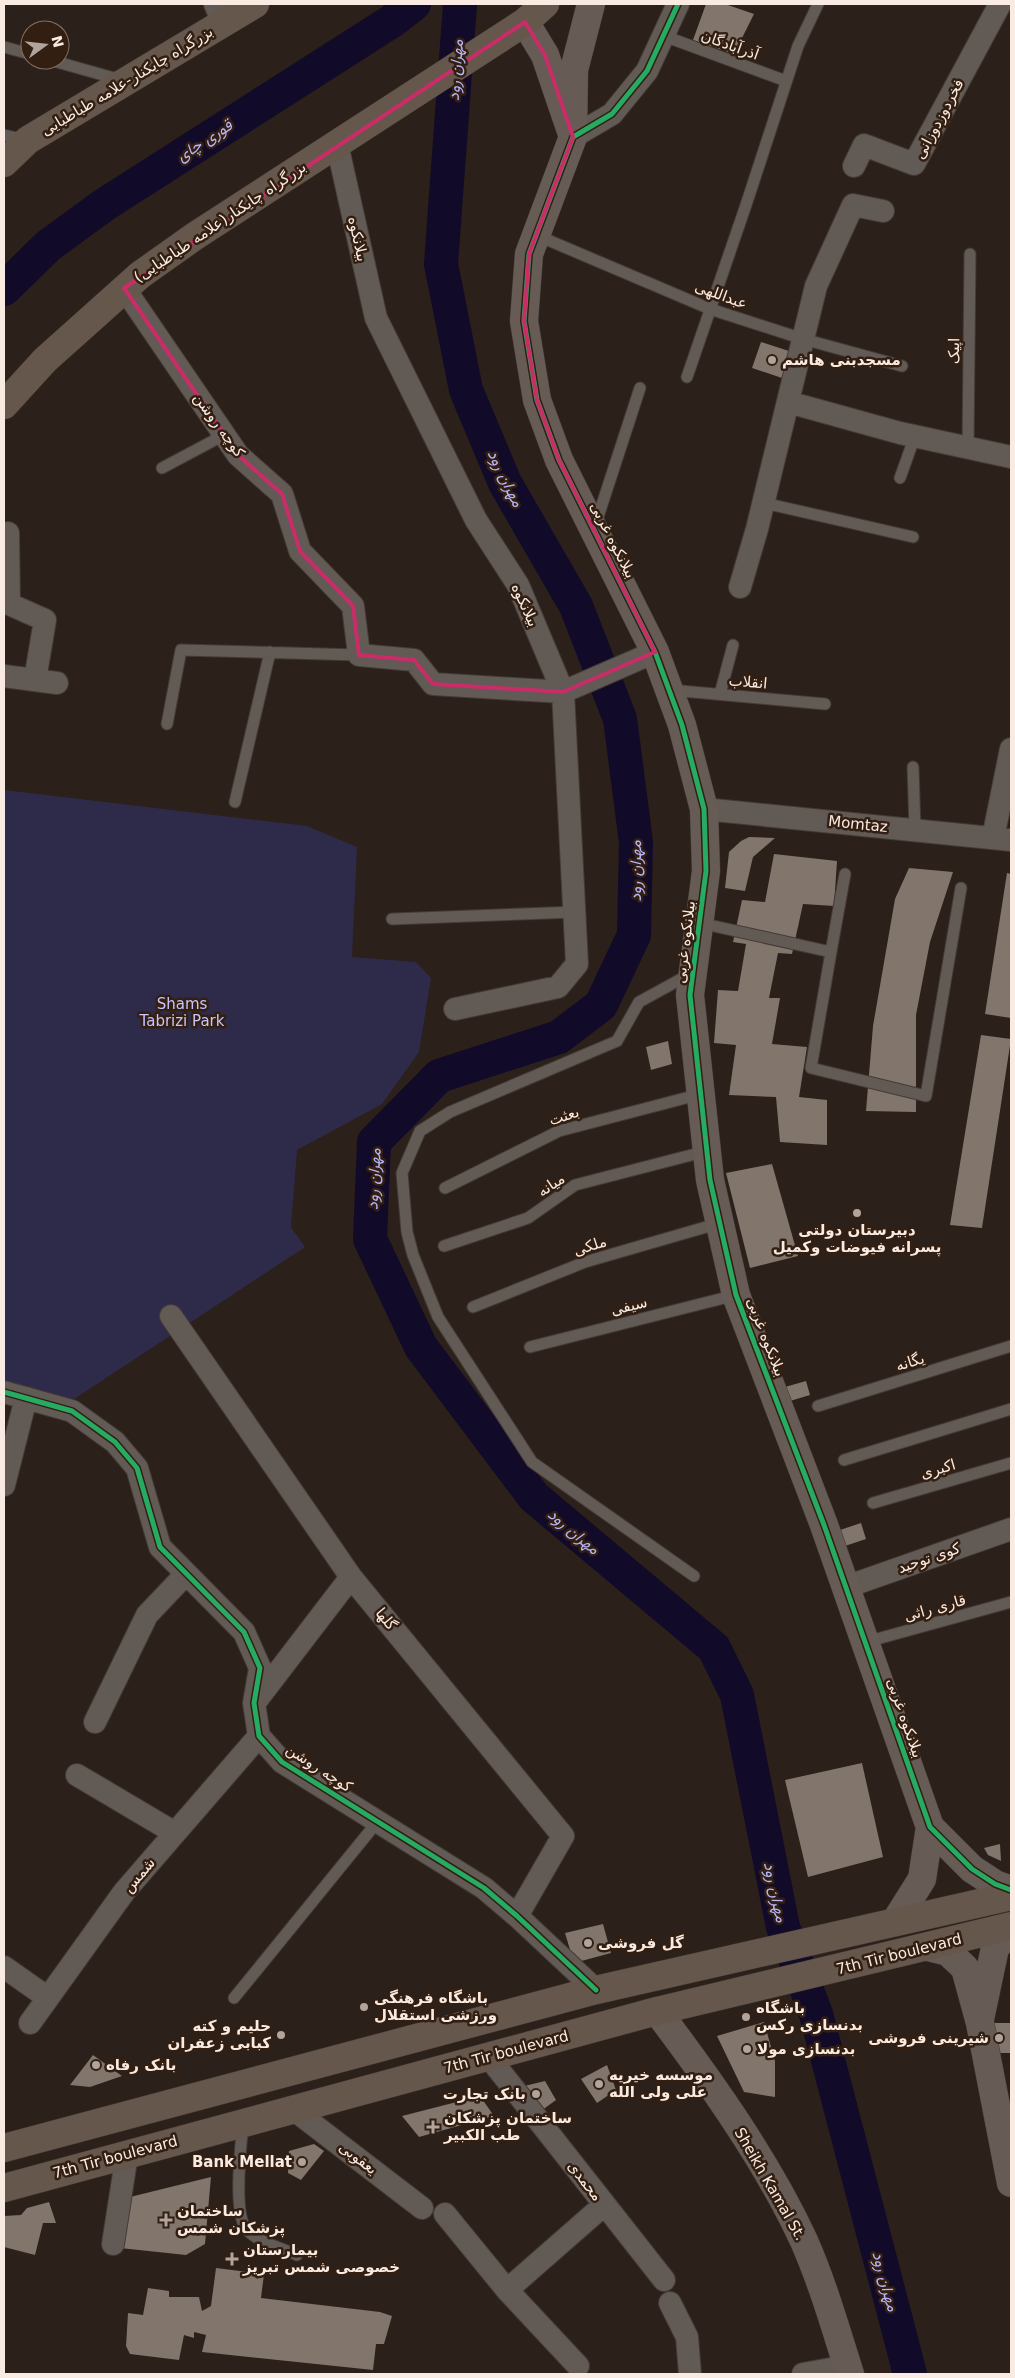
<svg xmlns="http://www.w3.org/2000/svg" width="1015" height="2378" font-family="'DejaVu Sans',Vazirmatn,sans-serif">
	<rect width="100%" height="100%" fill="#2b201a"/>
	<path fill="#2e2b4a" d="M4 790 307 826 357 847 352 957 416 962 431 978 419 1052 382 1104 297 1150 291 1227 305 1247 65 1405 4 1380Z"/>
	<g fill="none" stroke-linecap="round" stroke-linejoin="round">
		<path stroke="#110a29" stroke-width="34" d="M460 4 441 264 466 390 505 483 576 606 620 719 636 842 634 935 601 1005 559 1037 439 1076 374 1142 370 1239 421 1347 534 1497 714 1648 737 1695 783 1927 816 2014 910 2374
			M4 289 48 246 104 205 392 21 414 4"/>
	</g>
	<path fill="#82756c" d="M706 4H725L754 14 734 54 693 40Z
		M761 342 792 352 785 379 752 368Z
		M749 837 775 838 753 857 745 891 725 888 729 852 741 841Z
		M774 854 837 861 834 906 803 904 792 954 778 953 769 998H780L772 1044 807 1047 799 1097 827 1100V1145L780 1142 776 1097 729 1095 736 1045 714 1043 718 990 738 991 746 944 733 942 742 900 765 902Z
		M909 868 953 872 930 942 916 1015V1112L866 1111 873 1026 895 899Z
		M1007 873 1011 874V1018L985 1014Z
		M981 1035 1011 1039 982 1228 950 1225Z
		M668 1041 672 1064 651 1070 646 1047Z
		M772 1164 798 1256 750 1268 726 1173Z
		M806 1381 810 1395 790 1401 785 1387Z
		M861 1523 866 1539 842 1547 837 1531Z
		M862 1763 883 1857 808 1877 785 1780Z
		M1000 1844 1001 1861 988 1855 984 1848Z
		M603 1924 611 1953 574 1963 565 1933Z
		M764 2022 775 2061V2097L744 2092 717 2036Z
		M987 2023H1011V2053H987Z
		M93 2055 122 2076 90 2087 70 2085Z
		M607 2065 616 2090 597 2103 581 2079Z
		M545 2081 556 2100 534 2116 516 2088Z
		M480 2096 494 2116 419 2137 402 2116Z
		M314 2144 324 2151 301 2180 288 2173 289 2151Z
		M211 2177 205 2244 186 2255 120 2248 130 2197Z
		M49 2202 56 2223H43L35 2255 4 2247V2216L21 2215 27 2208Z
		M216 2268 264 2274 261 2298 380 2312 392 2316 384 2344H376L373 2370 202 2352 206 2335 194 2332V2338L184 2335 179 2360 130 2354 126 2346 128 2313 143 2315 148 2288 169 2291V2297H199L202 2311 211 2306Z"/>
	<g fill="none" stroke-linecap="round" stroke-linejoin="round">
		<defs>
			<path id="lane" d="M664 36 786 81
				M4 47 30 54
				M50 60 121 80
				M4 135 26 140
				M536 235 710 309 803 339 902 366
				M687 377 746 205 798 46 818 4
				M968 448 970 254
				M162 468 224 435
				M900 478 915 436
				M764 503 913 537
				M595 526 640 388
				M671 690 825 704
				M720 694 733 645
				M167 724 181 650 359 655
				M913 767 915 830
				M235 802 270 652
				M392 919 575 912
				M700 923 831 952 845 874
				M831 952 811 1068 926 1096 961 888
				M692 973 639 1002 617 1041 450 1112 420 1131 402 1173 407 1232 413 1255 438 1317 532 1462 694 1576
				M445 1188 559 1131 701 1094
				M444 1246 528 1218 575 1185 707 1151
				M473 1307 585 1262 720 1223
				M530 1347 736 1295
				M818 1406 1011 1346
				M844 1460 1011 1409
				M873 1503 1011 1463
				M866 1642 1011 1602
				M234 1998 378 1821
				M243 2123C241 2145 232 2217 248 2231 260 2243 282 2248 297 2255"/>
			<path id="street" d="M215 4 223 23
				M573 137 612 114 647 71 678 4
				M337 144 376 318 476 520 518 585 563 692 577 964 558 987 455 1009
				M854 166 864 145 914 164 1000 4
				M124 288 238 455 282 494 300 551 353 606 359 655 414 660 433 684 563 692 655 652
				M788 402 900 433 1011 457
				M8 533 9 604 45 620 35 680
				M740 587 757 529 816 286 853 205 883 211
				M4 676 57 683
				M704 809 1011 840
				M993 838 1011 749
				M171 1316 351 1577 563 1836 517 1916
				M4 1392 72 1411 115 1442 137 1468 160 1547 244 1632 260 1668 254 1703 259 1736 282 1762 484 1888 517 1916 596 1990
				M4 1485 26 1398
				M846 1587 1011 1529
				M256 1701 351 1577
				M95 1722 147 1615 186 1574
				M77 1775 175 1833
				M4 1967 48 1998
				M30 2023 124 1892 259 1736
				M488 2056 664 2280
				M293 2109 422 2208
				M445 2214 507 2290 578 2366
				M113 2244 127 2154
				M507 2290 604 2205
				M670 2303 687 2337 690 2374
				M803 2374 847 2366"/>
			<path id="secondary" d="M525 22 545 55 573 137 574 70 591 4
				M573 137 529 254 524 321 537 400 559 460 655 652 682 725 704 809 706 871 690 995 710 1180 736 1295 824 1525 930 1827 972 1869 995 1884 1011 1890
				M895 1922 922 1879 930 1827
				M928 1947 948 1952 965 1968 980 2023 1011 2183
				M657 2011C710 2081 767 2161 804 2241 823 2284 836 2330 850 2374
				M980 2019 995 1948 1011 1930"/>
			<path id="highway" d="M4 163 28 140 255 4
				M4 405 45 360 140 275 195 236 525 22 545 4
				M4 2148 596 1990 1011 1896
				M4 2188 657 2011 1011 1926"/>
		</defs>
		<use href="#lane" stroke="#453b36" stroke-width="13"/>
		<use href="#street" stroke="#453b36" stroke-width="24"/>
		<use href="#secondary" stroke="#453b36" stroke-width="29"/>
		<use href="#highway" stroke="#453b36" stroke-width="29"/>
		<use href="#lane" stroke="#625a55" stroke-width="11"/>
		<use href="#street" stroke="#625a55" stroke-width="22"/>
		<use href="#secondary" stroke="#665c55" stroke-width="28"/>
		<use href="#highway" stroke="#66574c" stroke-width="28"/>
		<defs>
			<path id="cycleway" d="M678 4 647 71 612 114 573 137 529 254 524 321 537 400 559 460 655 652 682 725 704 809 706 871 690 995 710 1180 736 1295 824 1525 930 1827 972 1869 995 1884 1011 1890
				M4 1392 72 1411 115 1442 137 1468 160 1547 244 1632 260 1668 254 1703 259 1736 282 1762 484 1888 517 1916 596 1990"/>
		</defs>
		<use href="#cycleway" stroke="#331f12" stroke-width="8"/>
		<use href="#cycleway" stroke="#26ab63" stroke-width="5"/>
	</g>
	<path fill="none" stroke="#c82d68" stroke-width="4" stroke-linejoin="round" d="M525 22 545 55 573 137 529 254 524 321 537 400 559 460 655 652 563 692 433 684 414 660 359 655 353 606 300 551 282 494 238 455 124 288Z"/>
	<g fill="#b1a49c" stroke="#331f12" stroke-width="2">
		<circle cx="772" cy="360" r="5"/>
		<circle cx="857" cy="1213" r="5"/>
		<circle cx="588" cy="1943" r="5"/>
		<circle cx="364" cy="2007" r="5"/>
		<circle cx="746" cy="2017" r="5"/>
		<circle cx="281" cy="2035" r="5"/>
		<circle cx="999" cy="2038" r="5"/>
		<circle cx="747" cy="2049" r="5"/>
		<circle cx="96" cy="2065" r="5"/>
		<circle cx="599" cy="2084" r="5"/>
		<circle cx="536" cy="2094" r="5"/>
		<path d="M430.5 2119.5h5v5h5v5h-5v5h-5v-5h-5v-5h5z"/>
		<circle cx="302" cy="2162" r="5"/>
		<path d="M163.5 2212.5h5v5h5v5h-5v5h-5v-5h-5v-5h5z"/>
		<path d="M229.5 2251.5h5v5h5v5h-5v5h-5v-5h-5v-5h5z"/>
	</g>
	<g text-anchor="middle" stroke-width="5" stroke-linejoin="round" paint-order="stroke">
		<g font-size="15" fill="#f9ebe2" stroke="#331f12">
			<text transform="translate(730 45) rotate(20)" y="5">آذرآبادگان</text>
			<text transform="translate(127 81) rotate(-31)" y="5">بزرگراه چایکنار-علامه طباطبایی</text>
			<text transform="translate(939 119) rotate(-62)" y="5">فخردوزدوزانی</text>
			<text transform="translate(220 222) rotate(-34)" y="5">بزرگراه چایکنار(علامه طباطبایی)</text>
			<text transform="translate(358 239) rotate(78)" y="5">بیلانکوه</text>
			<text transform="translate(721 295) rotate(20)" y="5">عبداللهی</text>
			<text transform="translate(954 351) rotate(-89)" y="5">اپیک</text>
			<text transform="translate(219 425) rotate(54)" y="5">کوچه روشن</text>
			<text transform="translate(613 540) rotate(63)" y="5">بیلانکوه غربی</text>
			<text transform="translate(525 605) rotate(66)" y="5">بیلانکوه</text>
			<text transform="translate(748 682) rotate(5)" y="5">انقلاب</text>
			<text transform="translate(858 824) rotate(6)" y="5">Momtaz</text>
			<text transform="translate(685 942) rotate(-83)" y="5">بیلانکوه غربی</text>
			<text transform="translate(564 1116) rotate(-18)" y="5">بعثت</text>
			<text transform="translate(551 1185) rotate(-34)" y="5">میانه</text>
			<text transform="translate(590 1246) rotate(-18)" y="5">ملکی</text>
			<text transform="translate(629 1306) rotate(-14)" y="5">سیفی</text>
			<text transform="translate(766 1337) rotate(69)" y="5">بیلانکوه غربی</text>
			<text transform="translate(910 1362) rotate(-17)" y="5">یگانه</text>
			<text transform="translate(938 1469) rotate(-16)" y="5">اکبری</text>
			<text transform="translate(929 1558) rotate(-19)" y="5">کوی توحید</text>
			<text transform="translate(935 1608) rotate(-16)" y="5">قاری راثی</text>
			<text transform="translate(386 1619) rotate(51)" y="5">گلها</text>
			<text transform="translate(905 1718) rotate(71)" y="5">بیلانکوه غربی</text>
			<text transform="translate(319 1768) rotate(33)" y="5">کوچه روشن</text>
			<text transform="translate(139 1875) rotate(-50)" y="5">شمس</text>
			<text transform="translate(899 1954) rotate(-14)" y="5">7th Tir boulevard</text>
			<text transform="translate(506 2052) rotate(-15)" y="5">7th Tir boulevard</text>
			<text transform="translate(115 2157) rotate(-15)" y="5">7th Tir boulevard</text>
			<text transform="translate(358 2158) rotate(37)" y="5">یعقوبی</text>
			<text transform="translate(585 2181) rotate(52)" y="5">محمدی</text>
			<text transform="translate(770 2184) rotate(60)" y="5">Sheikh Kamal St.</text>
		</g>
		<g font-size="15" font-weight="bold" fill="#f9ebe2" stroke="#331f12" text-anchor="start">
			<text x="782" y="365">مسجدبنی هاشم</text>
			<text x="857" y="1235" text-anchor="middle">دبیرستان دولتی<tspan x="857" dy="17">پسرانه فیوضات وکمیل</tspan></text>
			<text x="598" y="1948">گل فروشی</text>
			<text x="374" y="2003">باشگاه فرهنگی<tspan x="374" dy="17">ورزشی استقلال</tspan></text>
			<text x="756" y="2013">باشگاه<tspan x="756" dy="17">بدنسازی رکس</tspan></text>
			<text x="271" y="2031" text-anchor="end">حلیم و کته<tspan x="271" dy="17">کبابی زعفران</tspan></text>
			<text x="989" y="2043" text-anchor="end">شیرینی فروشی</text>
			<text x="757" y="2054">بدنسازی مولا</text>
			<text x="106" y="2070">بانک رفاه</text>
			<text x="609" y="2080">موسسه خیریه<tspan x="609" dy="17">علی ولی الله</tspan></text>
			<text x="526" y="2099" text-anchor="end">بانک تجارت</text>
			<text x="444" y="2123">ساختمان پزشکان<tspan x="444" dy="17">طب الکبیر</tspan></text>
			<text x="292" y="2167" text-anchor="end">Bank Mellat</text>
			<text x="177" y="2216">ساختمان<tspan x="177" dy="17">پزشکان شمس</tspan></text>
			<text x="243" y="2255">بیمارستان<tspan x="243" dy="17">خصوصی شمس تبریز</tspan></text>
		</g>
		<g font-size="15" fill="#c6c5fd" stroke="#331f12">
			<text x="182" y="1009">Shams<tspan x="182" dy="17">Tabrizi Park</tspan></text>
		</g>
		<g font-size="16" font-style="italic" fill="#b8b6fa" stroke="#331f12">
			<text transform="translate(455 70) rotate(-86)" y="6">مهران رود</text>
			<text transform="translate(204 140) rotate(-33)" y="6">قوری چای</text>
			<text transform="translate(506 478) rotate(64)" y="6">مهران رود</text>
			<text transform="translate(635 871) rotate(-90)" y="6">مهران رود</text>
			<text transform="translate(373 1179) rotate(-87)" y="6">مهران رود</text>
			<text transform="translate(574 1531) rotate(40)" y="6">مهران رود</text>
			<text transform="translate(776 1892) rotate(78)" y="6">مهران رود</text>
			<text transform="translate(886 2281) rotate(75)" y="6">مهران رود</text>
		</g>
	</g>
	<rect width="1015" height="2378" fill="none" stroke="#f9ebe2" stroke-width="10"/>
	<g transform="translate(45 45) rotate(75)"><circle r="24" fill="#331f12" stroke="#827165"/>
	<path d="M0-4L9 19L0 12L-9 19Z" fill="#b1a49c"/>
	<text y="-8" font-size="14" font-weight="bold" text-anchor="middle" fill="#f9ebe2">N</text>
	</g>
</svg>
